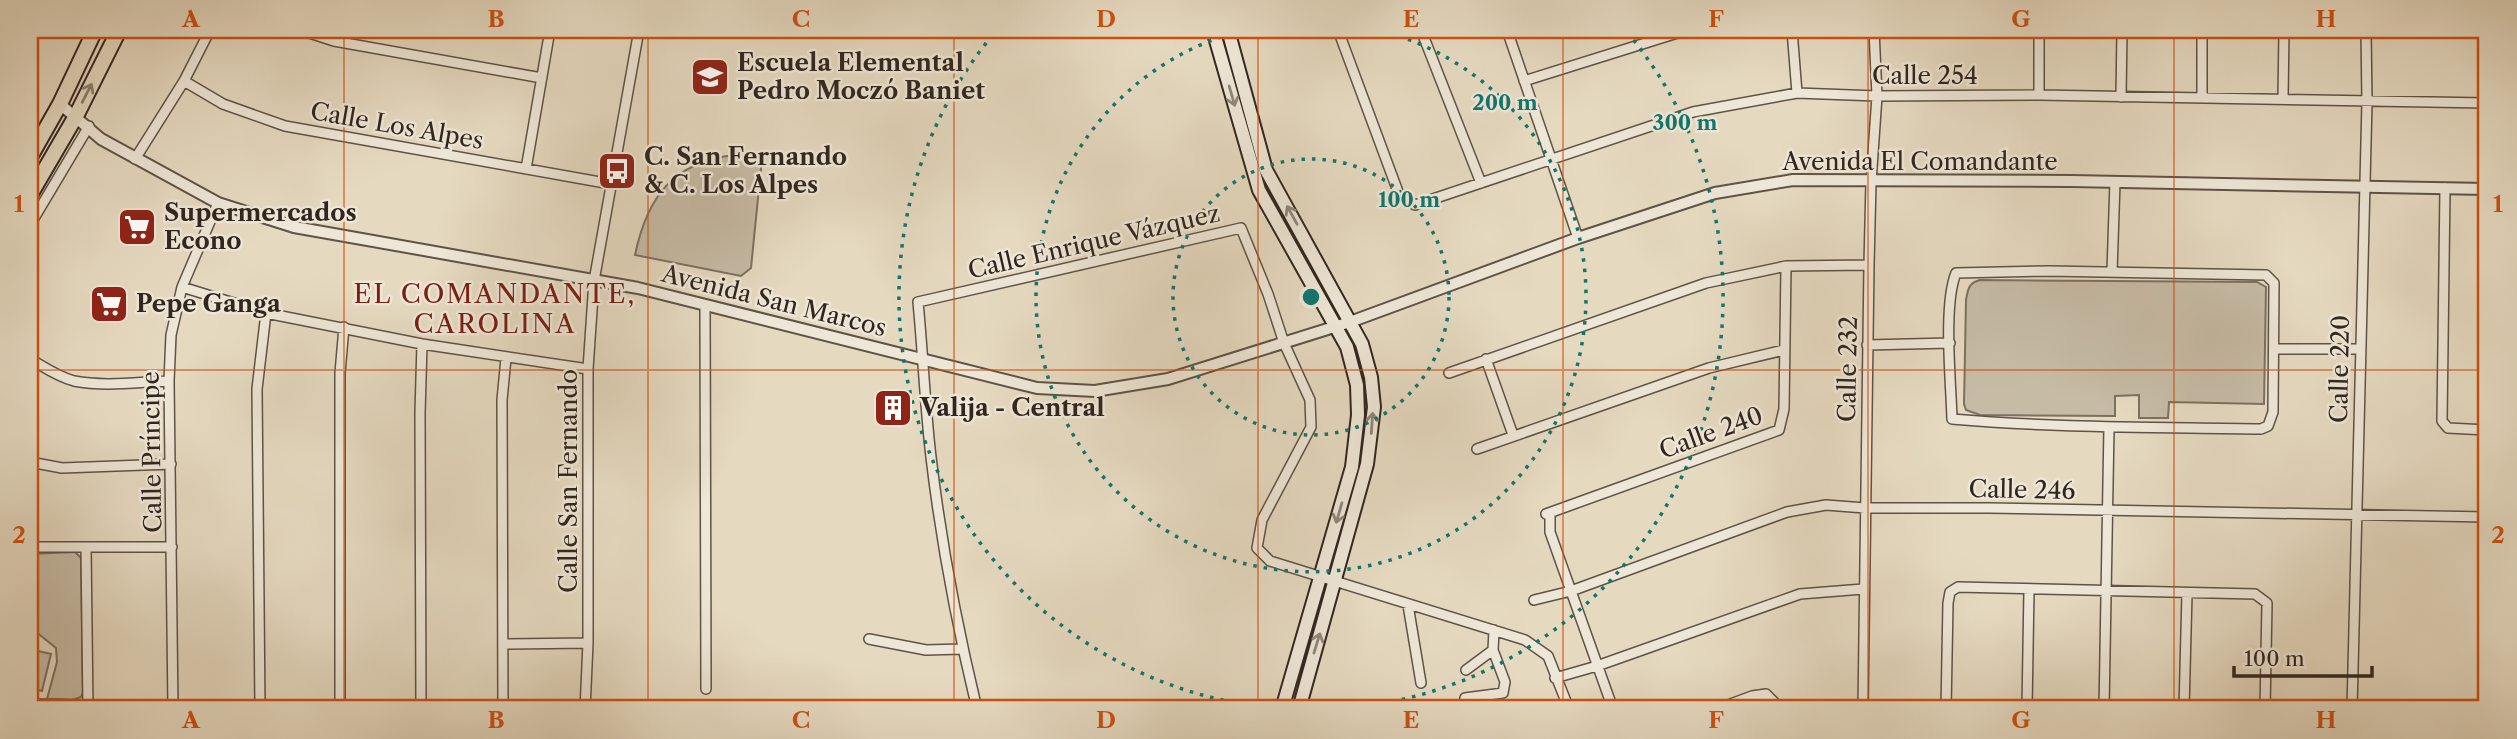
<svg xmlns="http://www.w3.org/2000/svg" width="2517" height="739" font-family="'Libre Caslon Text',serif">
	<rect width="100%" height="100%" fill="#e5d9c0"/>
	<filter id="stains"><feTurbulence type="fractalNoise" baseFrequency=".00286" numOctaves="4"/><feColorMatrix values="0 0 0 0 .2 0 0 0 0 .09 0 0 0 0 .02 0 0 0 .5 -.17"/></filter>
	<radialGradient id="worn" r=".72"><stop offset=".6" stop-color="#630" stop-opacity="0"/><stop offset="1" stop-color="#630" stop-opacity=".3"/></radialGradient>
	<path fill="#c6bba5" stroke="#7c7062" stroke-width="2" d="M735 155 762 158 751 268 741 276 635 255C647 197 673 162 735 155Z
		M1980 280 2257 282 2266 287 2264 404 2169 402 2168 418H2139V395L2115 396V416L1980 415 1966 410 1964 404 1966 300C1968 288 1969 283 1980 280Z
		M75 552 81 558 83 692 81 697 72 700 47 699 57 662 56 648 35 631 30 629V554Z
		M30 649 51 654 42 691 30 688Z"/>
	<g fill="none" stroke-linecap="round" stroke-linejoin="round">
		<defs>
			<path id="minor" d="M300 30 334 41 542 78
				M1338 30 1400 197 1415 205 1693 112 1797 93 1877 96 2039 95 2487 103
				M1421 30 1481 183
				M1507 30 1578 238
				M1792 30 1797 93
				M184 81 223 104 285 126 611 184
				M1524 81 1687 30
				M2039 95V30
				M2121 97 2122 30
				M2202 98V30
				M2283 99 2284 30
				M135 159 184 81 210 30
				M526 169 550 30
				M2445 188 2442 421 2448 428 2487 430
				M30 225 89 126
				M2049 271 2266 275 2274 283 2273 412 2268 426 2261 429C2158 427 2055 428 1952 419 1951 382 1943 305 1956 273Z
				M2112 272 2115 182
				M182 287 266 313 422 344 588 369
				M705 305 706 689
				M1867 345 1950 343
				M2274 349H2360
				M30 359C44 367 58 377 74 381 105 387 138 382 169 381
				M1486 359 1513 435
				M1449 373 1706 283 1786 266 1869 265
				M1477 449 1709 368 1784 350
				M30 462 62 468 171 464
				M30 547H172
				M86 547 88 709
				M1534 600 1571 591 1787 512 1826 505 1865 508H1989L2487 517
				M1408 605 1421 683
				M869 639 926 650 962 649
				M503 644 588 643
				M1466 670 1493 650
				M1555 678 1597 666 1800 594 1863 589
				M1465 698 1503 693 1505 682 1493 650 1494 630
				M30 704 88 705
				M173 709 169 381 171 335 182 287 218 203
				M260 709 257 389 266 313
				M340 709V373L344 327
				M421 709 420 413 422 344
				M503 709 502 400 506 358
				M585 709 588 643V369L594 281 639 30
				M977 709C957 626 941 542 931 457 925 406 923 354 918 302L1241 228 1268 294 1284 343 1310 400 1311 427 1262 520 1257 548 1270 561 1525 640 1548 656 1569 709
				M1613 709 1550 532V516L1546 514 1779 430 1784 409 1786 266
				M1717 709 1752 696 1766 694 1777 705V709
				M1863 709 1869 265 1871 182 1877 96 1874 30
				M1946 709 1948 603 1950 592 1958 587 2255 594 2267 603 2265 709
				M2027 709 2029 589
				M2104 709 2109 427
				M2184 709 2187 593
				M2352 709 2367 102 2366 30"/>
			<path id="tertiary" d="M60 104 101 139 218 203 294 227 638 288 1037 388 1095 391 1168 379 1350 322 1578 238 1715 193 1793 180 2071 181 2487 189"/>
			<path id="secondary" d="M1213 30 1259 190 1347 347 1357 385 1358 415 1352 467 1282 709
				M1228 30 1266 170 1362 344 1371 377 1374 407 1367 464 1299 709"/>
			<path id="trunk" d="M30 157 60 104 95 30
				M30 195 76 116 119 30"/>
		</defs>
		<use href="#minor" stroke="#5e5347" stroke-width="12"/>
		<use href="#tertiary" stroke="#5e5347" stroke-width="14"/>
		<use href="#secondary" stroke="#31261f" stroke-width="16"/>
		<use href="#trunk" stroke="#31261f" stroke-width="18"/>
		<use href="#minor" stroke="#eee6d6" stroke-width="9"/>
		<use href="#tertiary" stroke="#eee6d6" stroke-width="10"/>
		<use href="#secondary" stroke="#eee6d6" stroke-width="12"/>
		<use href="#trunk" stroke="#e5d9c0" stroke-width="14"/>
	</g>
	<defs><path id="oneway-shaft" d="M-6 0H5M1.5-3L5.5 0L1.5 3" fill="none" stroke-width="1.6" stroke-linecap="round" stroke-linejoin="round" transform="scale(1.75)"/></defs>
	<use stroke="#8b8070" href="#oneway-shaft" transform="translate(87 93) rotate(-63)"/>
	<g stroke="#90867a">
		<use href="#oneway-shaft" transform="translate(1232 96) rotate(74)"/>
		<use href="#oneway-shaft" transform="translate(1292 215) rotate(-119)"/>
		<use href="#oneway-shaft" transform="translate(1372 423) rotate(-86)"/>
		<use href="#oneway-shaft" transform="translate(1339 513) rotate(106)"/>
		<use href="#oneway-shaft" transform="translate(1317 643) rotate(-73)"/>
	</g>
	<path fill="none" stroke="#cd510f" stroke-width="2" stroke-opacity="0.55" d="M344 30V709M648 30V709M954 30V709M1258 30V709M1563 30V709M1868 30V709M2174 30V709M30 370H2487"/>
	<g fill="none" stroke="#0f766e" stroke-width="3.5" stroke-dasharray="3.5 7">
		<circle cx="1311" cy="297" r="138"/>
		<path d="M1378 30A275 275 0 1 1 1244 30"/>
		<path d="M1286 709A413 413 0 0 1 995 32M1627 32A413 413 0 0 1 1336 709"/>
	</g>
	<defs>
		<symbol id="school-square" viewBox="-11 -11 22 22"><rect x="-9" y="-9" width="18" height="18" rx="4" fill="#8f2418" stroke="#eee6d6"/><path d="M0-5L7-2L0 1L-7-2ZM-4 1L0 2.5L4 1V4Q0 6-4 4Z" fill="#fff"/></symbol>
		<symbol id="bus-square" viewBox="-11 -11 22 22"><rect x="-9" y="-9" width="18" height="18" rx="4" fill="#8f2418" stroke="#eee6d6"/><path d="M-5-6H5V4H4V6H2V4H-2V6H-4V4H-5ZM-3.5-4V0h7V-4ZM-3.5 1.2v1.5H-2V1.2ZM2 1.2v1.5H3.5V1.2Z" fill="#fff"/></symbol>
		<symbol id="supermarket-square" viewBox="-11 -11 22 22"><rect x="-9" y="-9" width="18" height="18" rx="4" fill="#8f2418" stroke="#eee6d6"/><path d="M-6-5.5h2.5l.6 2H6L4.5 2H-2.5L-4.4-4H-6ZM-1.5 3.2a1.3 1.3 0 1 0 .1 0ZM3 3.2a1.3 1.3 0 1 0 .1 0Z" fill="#fff"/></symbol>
		<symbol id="building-square" viewBox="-11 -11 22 22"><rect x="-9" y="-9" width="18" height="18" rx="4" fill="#8f2418" stroke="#eee6d6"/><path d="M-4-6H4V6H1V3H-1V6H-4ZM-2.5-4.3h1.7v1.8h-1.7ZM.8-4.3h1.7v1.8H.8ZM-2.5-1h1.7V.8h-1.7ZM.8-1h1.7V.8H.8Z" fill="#fff"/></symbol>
	</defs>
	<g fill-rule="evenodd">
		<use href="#school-square" x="688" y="55" width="44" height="44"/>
		<use href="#bus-square" x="595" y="149" width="44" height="44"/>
		<use href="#supermarket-square" x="115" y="205" width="44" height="44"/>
		<use href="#supermarket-square" x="87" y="282" width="44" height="44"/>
		<use href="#building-square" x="871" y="386" width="44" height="44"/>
	</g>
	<g text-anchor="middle" stroke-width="5" stroke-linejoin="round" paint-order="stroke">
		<g font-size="24" font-weight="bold" fill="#31261f" stroke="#eee6d6" text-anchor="start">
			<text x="737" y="71">Escuela Elemental<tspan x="737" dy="28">Pedro Moczó Baniet</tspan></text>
			<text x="644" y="165">C. San Fernando<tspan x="644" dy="28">&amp; C. Los Alpes</tspan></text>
			<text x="164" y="221">Supermercados<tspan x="164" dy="28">Econo</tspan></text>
			<text x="136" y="312">Pepe Ganga</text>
			<text x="920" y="416">Valija - Central</text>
		</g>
		<g font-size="24" fill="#31261f" stroke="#eee6d6">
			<text x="1925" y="84">Calle 254</text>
			<text transform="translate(397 126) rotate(10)" y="8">Calle Los Alpes</text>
			<text x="1920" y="170">Avenida El Comandante</text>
			<text transform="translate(1094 242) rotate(-13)" y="8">Calle Enrique Vázquez</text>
			<text transform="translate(774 301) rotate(14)" y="8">Avenida San Marcos</text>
			<text transform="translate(1848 369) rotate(-89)" y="8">Calle 232</text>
			<text transform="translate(2340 369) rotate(-89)" y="8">Calle 220</text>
			<text transform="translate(1711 433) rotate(-20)" y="8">Calle 240</text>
			<text transform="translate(152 452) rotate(-91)" y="8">Calle Príncipe</text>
			<text transform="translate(569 481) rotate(-90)" y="8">Calle San Fernando</text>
			<text transform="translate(2022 490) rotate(1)" y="8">Calle 246</text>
		</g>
		<g font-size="26" letter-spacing="2" fill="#7a1f14" stroke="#eee6d6">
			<text x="495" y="303">EL COMANDANTE,<tspan x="495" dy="30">CAROLINA</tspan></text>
		</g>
	</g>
	<circle cx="1311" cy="297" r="10" fill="#0f766e" stroke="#eee6d6" stroke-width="3.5"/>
	<g font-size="21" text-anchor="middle" font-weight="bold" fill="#0f766e" stroke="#eee6d6" stroke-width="5" stroke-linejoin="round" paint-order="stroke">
		<text x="1505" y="110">200 m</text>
		<text x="1685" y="130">300 m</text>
		<text x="1409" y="207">100 m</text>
	</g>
	<rect width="2517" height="739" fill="none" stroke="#e5d9c0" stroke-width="77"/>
	<path d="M2234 666v10h138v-10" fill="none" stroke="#31261f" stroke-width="3.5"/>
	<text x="2244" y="666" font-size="21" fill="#31261f" stroke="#eee6d6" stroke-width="5" paint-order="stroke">100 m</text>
	<rect x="38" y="38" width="2440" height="662" fill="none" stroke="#cd510f" stroke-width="2.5"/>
	<g font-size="23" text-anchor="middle" font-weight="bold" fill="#cd510f">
		<text x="191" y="27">A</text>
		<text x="496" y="27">B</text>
		<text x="801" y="27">C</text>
		<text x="1106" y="27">D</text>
		<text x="1411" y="27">E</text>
		<text x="1716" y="27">F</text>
		<text x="2021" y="27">G</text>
		<text x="2326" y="27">H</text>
		<text x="19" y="212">1</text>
		<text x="2498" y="212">1</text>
		<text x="19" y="543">2</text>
		<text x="2498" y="543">2</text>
		<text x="191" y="728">A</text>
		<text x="496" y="728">B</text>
		<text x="801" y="728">C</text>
		<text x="1106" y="728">D</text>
		<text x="1411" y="728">E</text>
		<text x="1716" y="728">F</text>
		<text x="2021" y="728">G</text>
		<text x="2326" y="728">H</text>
	</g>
	<rect width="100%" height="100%" filter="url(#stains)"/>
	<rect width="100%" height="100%" fill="url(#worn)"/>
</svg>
